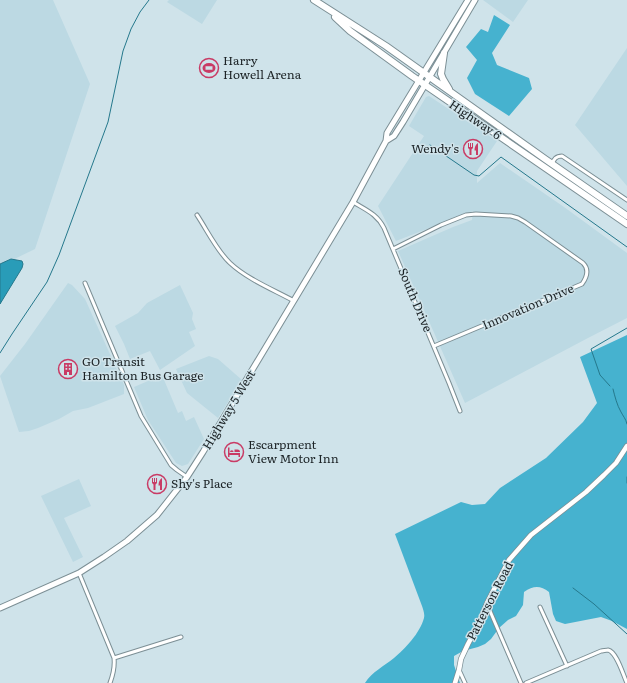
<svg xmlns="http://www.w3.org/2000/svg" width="627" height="683" font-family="Literata,serif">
	<rect width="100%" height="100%" fill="#cfe3ea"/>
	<path fill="#bcd9e3" d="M0 0H53L90 84 35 249 0 266Z
		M169 0H217L202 24 167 2Z
		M483 0H528L513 22Z
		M627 48V186L575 125Z
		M429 96 497 141 477 171V183L500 163 564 207 627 253V318L588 338 465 403 398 251 453 227 472 220 473 211 396 241 378 206 424 136 409 126 426 97Z
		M68 283 72 285 85 299 124 385V394L88 408 73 411 59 419 38 428 29 431 19 432 0 376 25 344Z
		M180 285 193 313 192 319 196 329 189 332 195 346 160 370 150 351 130 359 124 344 115 326 138 313 147 303Z
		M209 356 218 359 242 380 218 418 187 393 176 369Z
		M162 375 178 413 182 411 186 421 194 417 204 439 188 464 182 466 176 463 148 420 134 387Z
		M79 479 91 506 64 518 83 557 73 562 41 496Z"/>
	<path fill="#46b2cf" d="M494 15 510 25 492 53 497 65 529 78 532 89 509 116 475 94 467 78 477 60 466 47 481 29 488 32Z
		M627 335V629L612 621 601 617 565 624 556 621 553 614 549 592C540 585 533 586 524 592L523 605 516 616 508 620 499 628 491 639 485 644 478 647 463 651 454 656V665L460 683H365C372 672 384 666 394 658 405 649 420 633 424 618 425 614 423 609 422 606L395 534 461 502 472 505 485 504 500 488 546 458 583 422 597 403 580 357Z"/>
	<path fill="#299cb8" stroke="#25788c" d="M11 259 22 261 23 264 22 268 0 304V264Z"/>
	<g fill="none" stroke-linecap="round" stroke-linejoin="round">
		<path stroke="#25788c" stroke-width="1" d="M430 145 474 175 479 176 501 157 627 247
			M0 353 12 334 47 282 59 255 108 122 123 51 131 29 140 12 149 0
			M610 386 600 375 591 349 627 328
			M613 389C615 397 617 405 621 412 623 416 626 419 627 424
			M627 477V483
			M573 588 594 604 627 634"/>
		<defs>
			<path id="street" d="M552 164C554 159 556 156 562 156L627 200
				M353 202C366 210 377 214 384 228L449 383 460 411
				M197 215C207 230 217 251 230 263 247 279 274 290 294 301
				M393 249 441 225 466 215 476 214 511 216 518 218 525 222 583 263C589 269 587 277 582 284L434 346
				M85 283 141 416 171 465 177 470 187 477
				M79 573 114 658C115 667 113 675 110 683
				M487 604 521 683
				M540 607 567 666
				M114 658 181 637
				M459 670 465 683
				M526 683 601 651C602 651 607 650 608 650 617 652 623 675 627 683"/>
			<path id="secondary" d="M455 683 459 670 461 659 468 644 480 621 487 603 509 560 531 535 586 492 604 475 616 463 627 446"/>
			<path id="primary" d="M386 141 394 136 403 122 475 0
				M0 608 79 573 104 557 127 541 157 515 187 477 203 452 353 202 386 141 387 133 468 0"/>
			<path id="highway" d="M314 0 386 46 545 159 627 216
				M335 17 350 31 412 76 627 224
				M444 53 441 74 443 79 449 89"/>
		</defs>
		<use href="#street" stroke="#7c8f95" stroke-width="5"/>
		<use href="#secondary" stroke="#7c8f95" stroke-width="6"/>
		<use href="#primary" stroke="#7c8f95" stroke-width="7"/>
		<use href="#highway" stroke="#7c8f95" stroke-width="8"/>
		<use href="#street" stroke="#fff" stroke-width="3"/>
		<use href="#secondary" stroke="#fff" stroke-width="4.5"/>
		<use href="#primary" stroke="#fff" stroke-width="5"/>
		<use href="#highway" stroke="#fff" stroke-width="6"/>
	</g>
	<defs>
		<symbol id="stadium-ring" viewBox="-11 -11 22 22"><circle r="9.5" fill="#cfe3ea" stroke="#c93b65" stroke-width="1.5"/><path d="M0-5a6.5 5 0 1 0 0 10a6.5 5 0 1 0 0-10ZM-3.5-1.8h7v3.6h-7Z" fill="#c93b65"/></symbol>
		<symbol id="restaurant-ring" viewBox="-11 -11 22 22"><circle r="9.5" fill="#cfe3ea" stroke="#c93b65" stroke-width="1.5"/><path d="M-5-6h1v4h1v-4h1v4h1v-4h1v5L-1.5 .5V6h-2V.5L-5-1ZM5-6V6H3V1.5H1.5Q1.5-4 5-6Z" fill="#c93b65"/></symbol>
		<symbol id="building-ring" viewBox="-11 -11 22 22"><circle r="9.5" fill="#cfe3ea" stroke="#c93b65" stroke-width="1.5"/><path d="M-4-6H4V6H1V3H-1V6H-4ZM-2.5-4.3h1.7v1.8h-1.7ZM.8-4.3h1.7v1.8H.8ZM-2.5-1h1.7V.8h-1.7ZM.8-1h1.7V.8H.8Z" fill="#c93b65"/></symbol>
		<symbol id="hotel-ring" viewBox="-11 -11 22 22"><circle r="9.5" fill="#cfe3ea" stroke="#c93b65" stroke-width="1.5"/><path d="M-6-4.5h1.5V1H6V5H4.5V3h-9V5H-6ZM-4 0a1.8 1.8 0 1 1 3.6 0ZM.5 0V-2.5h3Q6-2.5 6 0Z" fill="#c93b65"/></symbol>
	</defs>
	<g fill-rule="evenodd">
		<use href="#stadium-ring" x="198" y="57" width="22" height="22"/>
		<use href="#restaurant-ring" x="462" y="138" width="22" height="22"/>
		<use href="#building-ring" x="57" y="358" width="22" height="22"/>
		<use href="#hotel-ring" x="223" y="441" width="22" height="22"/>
		<use href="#restaurant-ring" x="146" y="473" width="22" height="22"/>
	</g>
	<g text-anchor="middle" stroke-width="3" stroke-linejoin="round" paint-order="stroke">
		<g font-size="12" fill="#1c2326" stroke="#cfe3ea" text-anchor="start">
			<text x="223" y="65">Harry<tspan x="223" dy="14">Howell Arena</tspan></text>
			<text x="459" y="153" text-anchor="end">Wendy's</text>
			<text x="82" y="366">GO Transit<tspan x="82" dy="14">Hamilton Bus Garage</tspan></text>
			<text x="248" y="449">Escarpment<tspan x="248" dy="14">View Motor Inn</tspan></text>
			<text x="171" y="488">Shy's Place</text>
		</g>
		<g font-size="12" fill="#1c2326" stroke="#cfe3ea">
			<text transform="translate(475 120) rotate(34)" y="4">Highway 6</text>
			<text transform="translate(415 300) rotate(67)" y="4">South Drive</text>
			<text transform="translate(528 307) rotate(-23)" y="4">Innovation Drive</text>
			<text transform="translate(229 410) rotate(-59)" y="4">Highway 5 West</text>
			<text transform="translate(490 601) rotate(-63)" y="4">Patterson Road</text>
		</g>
	</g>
</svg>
